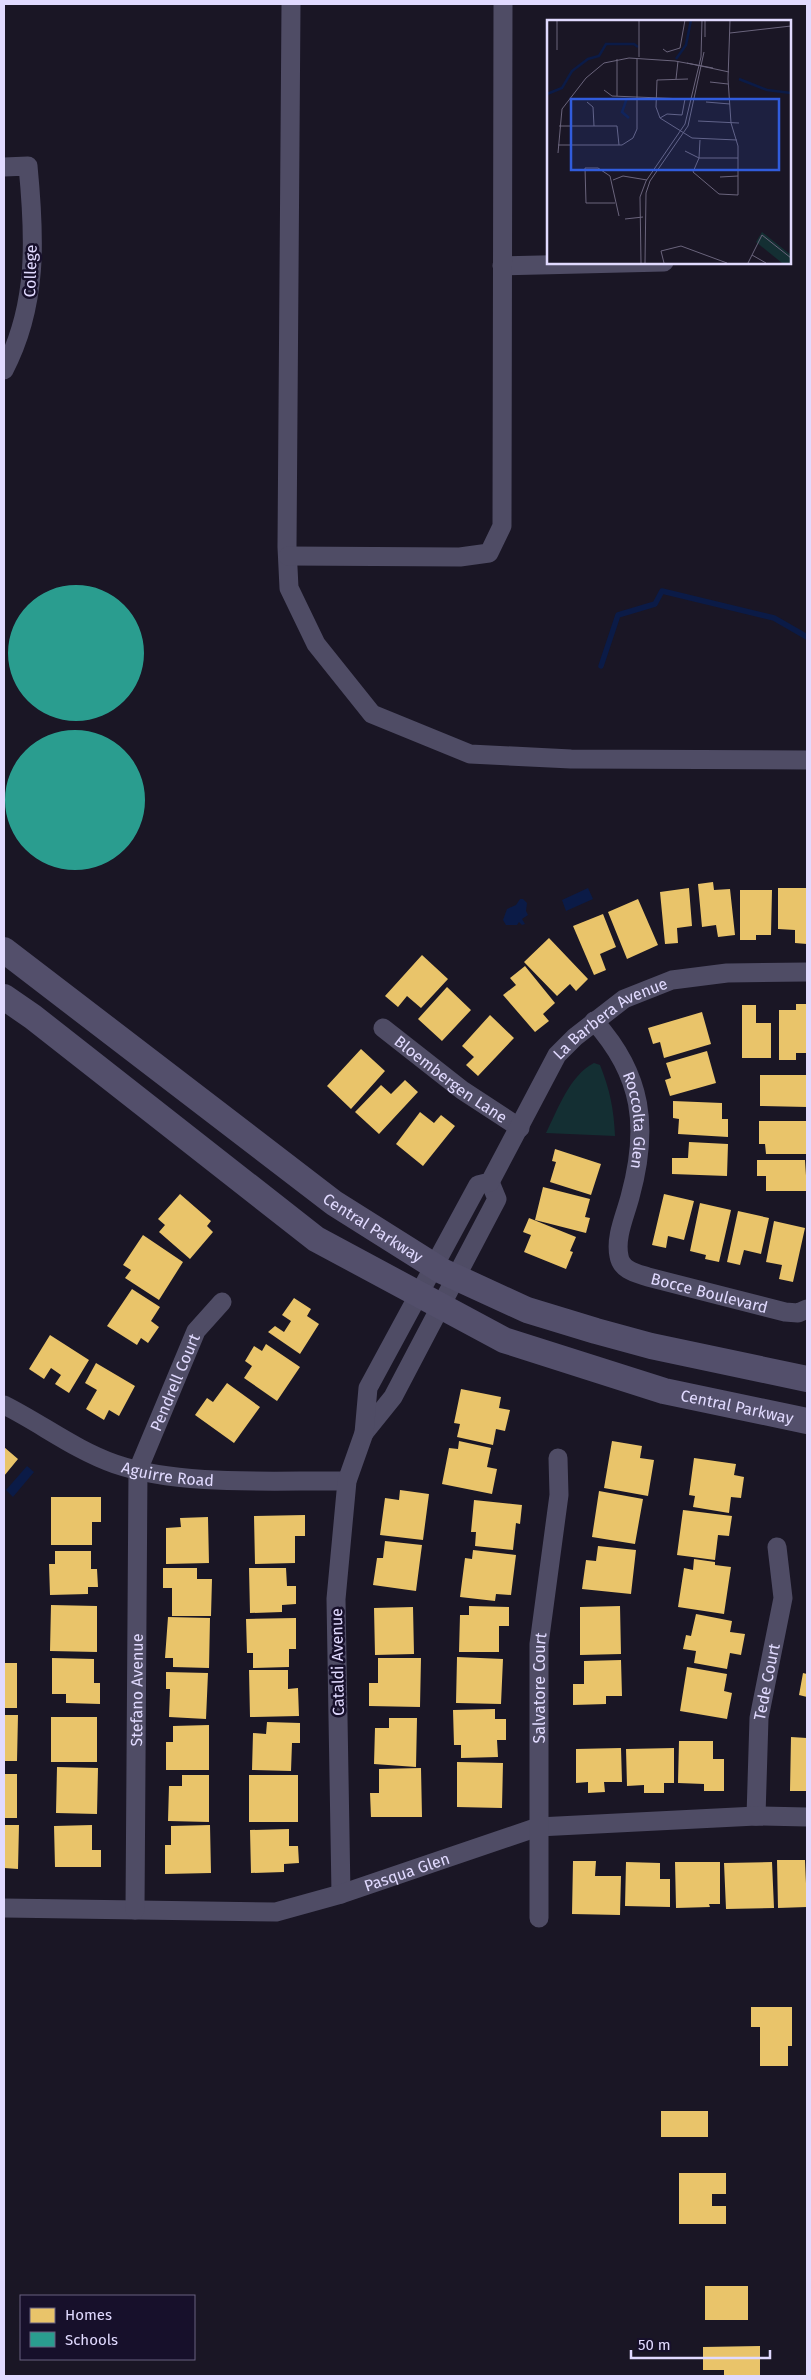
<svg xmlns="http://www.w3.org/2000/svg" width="811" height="2380" font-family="'Fira Sans',sans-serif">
	<rect width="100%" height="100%" fill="#1a1625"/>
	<path fill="#142f33" d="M594 1063 600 1065C610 1090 614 1110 615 1136L546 1133C558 1109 570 1075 594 1063Z"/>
	<path fill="#0b1b47" d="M588 888 593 899 566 911 562 900Z
		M520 899H523L527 903 526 911 528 915 522 919 525 924 522 925 519 922 517 925H506L503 920 507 909 516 905Z
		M27 1466 34 1472 13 1497 6 1490Z"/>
	<path fill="#e9c46a" d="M713 882 714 890 730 889 735 935 718 937 716 925 702 927 698 884Z
		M689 888 692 926 677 928 678 943 665 944 660 892Z
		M778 888H807V944L795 943V930L778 929Z
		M740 890H772L771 935H756V940H740Z
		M638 899 658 945 627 959 608 912Z
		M603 914 616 947 600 954 606 970 594 975 573 926Z
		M549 938 588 979 576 991 570 984 557 996 524 962Z
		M422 955 448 979 421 1008 407 996 398 1007 385 996Z
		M525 966 555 1003 543 1014 549 1021 535 1032 503 995 516 985 510 978Z
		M447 987 471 1010 442 1041 418 1019Z
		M796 1004H807V1053H796V1060H779V1010H796Z
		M742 1005H756V1023H771V1058H742Z
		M702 1012 711 1044 664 1058 660 1042 653 1044 648 1028Z
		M490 1015 514 1038 478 1076 466 1065 474 1057 462 1046Z
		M361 1049 385 1071 351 1109 327 1086Z
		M707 1051 716 1083 670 1096 665 1080 671 1078 666 1063Z
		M760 1075H806L807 1107 760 1106Z
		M405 1080 418 1092 379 1134 355 1112 381 1085 391 1094Z
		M673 1101 722 1103V1119H728V1137L678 1134 679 1119 673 1118Z
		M420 1112 434 1123 441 1115 455 1126 423 1166 396 1144Z
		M759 1121H807V1154H766L765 1144H759Z
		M689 1142 728 1144 727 1176 672 1174V1158H688Z
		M555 1149 601 1164 591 1195 550 1182 556 1162 552 1161Z
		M757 1160H805L807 1191H766V1176H757Z
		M543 1187 590 1199 585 1217 590 1218 586 1233 535 1220Z
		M180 1194 211 1221 207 1226 213 1232 190 1259 159 1232 165 1225 158 1219Z
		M664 1194 694 1201 684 1240 668 1236 666 1248 652 1245Z
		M700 1203 731 1210 719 1262 705 1259 706 1255 690 1251Z
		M738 1211 769 1218 761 1254 744 1250 740 1265 727 1262Z
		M529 1218 576 1237 570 1251 573 1252 566 1269 524 1252 531 1235 523 1232Z
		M774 1221 805 1228 793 1282 779 1279 782 1265 766 1262Z
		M143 1235 183 1262 159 1300 125 1278 131 1270 123 1265Z
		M132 1289 160 1307 151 1321 159 1327 148 1343 141 1338 137 1345 107 1326Z
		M294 1298 311 1309 307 1316 319 1324 300 1354 268 1332 275 1326 284 1332 291 1321 282 1315Z
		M50 1335 89 1360 69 1393 55 1384 61 1375 51 1368 44 1379 29 1369Z
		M266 1344 300 1367 277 1401 244 1378 252 1366 245 1361 254 1346 262 1351Z
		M96 1363 135 1386 119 1416 109 1410 104 1420 86 1409 97 1390 85 1383Z
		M227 1383 260 1407 234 1443 195 1415 207 1398 213 1402Z
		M461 1389 501 1397 499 1408 510 1410 505 1431 496 1429 493 1445 457 1437 460 1424 454 1423Z
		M459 1441 491 1448 487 1467 497 1469 492 1494 442 1484 449 1448 458 1449Z
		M612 1441 642 1446 640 1458 654 1460 648 1496 604 1488Z
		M4 1447 18 1459 4 1476Z
		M694 1458 736 1464 734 1475 744 1477 741 1498 731 1497 729 1513 693 1507 695 1496 689 1495Z
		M400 1490 429 1494 423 1540 380 1535 385 1498 399 1500Z
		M599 1491 643 1499 635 1544 592 1537Z
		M51 1497H101V1522H92V1545H51Z
		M474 1500 522 1505 520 1524 516 1523 513 1550 475 1546 476 1532H471Z
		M683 1510 732 1516 729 1536 718 1535 715 1560 677 1555Z
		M305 1515V1536H295V1563L255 1564 254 1516Z
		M208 1517 209 1563 166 1564V1528L181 1527 180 1518Z
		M385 1541 422 1545 416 1591 373 1585 377 1558H383Z
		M598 1546 636 1550 631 1594 582 1589 586 1560 596 1561Z
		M473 1550 516 1555 511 1595 496 1594 495 1601 460 1597 465 1558 472 1559Z
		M55 1551H91V1569H97L98 1587H88V1594L50 1595 49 1564H55Z
		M694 1559 715 1562V1565L731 1567 724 1614 678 1607 684 1568 693 1570Z
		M163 1568H197V1579H212L211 1616H172V1588H163Z
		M249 1568H286L287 1586H296V1604L282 1605V1612L250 1613Z
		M51 1605 97 1606V1652L50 1651Z
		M469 1606 509 1607V1626H499V1652H459L460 1615H469Z
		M620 1606 621 1654 580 1655V1607Z
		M413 1607 414 1654 375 1655 374 1608Z
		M696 1614 732 1621 730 1632 745 1634 741 1655 730 1653 727 1669 694 1663 696 1651 683 1649 686 1635 691 1636Z
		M168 1617 210 1618 209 1668 173 1667V1658H165Z
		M296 1618V1649H289V1667L253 1668V1653H247L246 1619Z
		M457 1657 503 1659 501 1704 456 1703Z
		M52 1658 94 1659V1683H100V1704L66 1703V1694H52Z
		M378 1658H421L420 1707 369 1706V1683H378Z
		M621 1660 622 1696H606V1704L573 1705V1684H584V1661Z
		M4 1663H17V1708H4Z
		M687 1667 727 1674 724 1691 732 1693 727 1719 680 1711Z
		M249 1670H288V1689L298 1688 299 1716 250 1717Z
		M166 1672 208 1673 206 1719 169 1717 170 1689H166Z
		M803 1673 807 1674V1697L799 1695Z
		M495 1709V1719H506V1740H497L498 1757 461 1758V1745H454L453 1710Z
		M4 1715H18L17 1761H4Z
		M51 1717H97V1762H51Z
		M389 1718H417L416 1767 374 1764 375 1728H389Z
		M267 1722 300 1723V1743H292L291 1771 252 1770 253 1733 266 1734Z
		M209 1725V1770H166V1742H173V1726Z
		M791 1737 807 1738V1791H790Z
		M679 1741H713V1759H724V1791H704V1784L678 1783Z
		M621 1748 622 1782H604L605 1792 588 1793V1782L576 1783V1749Z
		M674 1748V1783H664V1793H644V1785L627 1786 626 1749Z
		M457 1762 503 1763 502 1808 457 1807Z
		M57 1767 98 1768 97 1814 56 1813Z
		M421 1768 422 1817H371L370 1793H379V1769Z
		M4 1774H17V1818H4Z
		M182 1775H209V1822L168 1821 169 1786H182Z
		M249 1775H298V1822H249Z
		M4 1825H19L18 1869 4 1868Z
		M92 1825V1850H101V1867H55L54 1826Z
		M210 1825 211 1873 165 1874V1845H171V1826Z
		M289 1829V1846H298L299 1863 284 1864V1872L251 1873 250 1830Z
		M777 1860H805L807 1907 778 1908Z
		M573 1861H596L595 1876H621L620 1915 572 1914Z
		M626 1862 660 1863V1879H670V1907L625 1906Z
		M675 1862H720V1904H709L710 1907 676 1908Z
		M772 1862 774 1908 726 1909 724 1863Z
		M751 2007H792V2046H788V2066H760V2027H751Z
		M661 2111H708V2137H661Z
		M679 2173H726V2194H712V2206H726V2224H679Z
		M705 2286H748V2320H705Z
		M760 2346V2376H724V2370H703V2347Z"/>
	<path fill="#2a9d8f" d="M8 653a68 68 0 1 1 136 0a68 68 0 1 1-136 0Z
		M5 800a70 70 0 1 1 140 0a70 70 0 1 1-140 0Z"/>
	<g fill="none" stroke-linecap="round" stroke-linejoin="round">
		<path stroke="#0b1b47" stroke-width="5.5" d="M601 666 618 615 655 604 662 591 774 618 807 637"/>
		<g stroke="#4f4c65" stroke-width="19">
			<path d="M291 4 287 547 289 588 316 644 372 714 470 754 571 759 807 760"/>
			<path d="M4 167 28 166C35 238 38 305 4 370"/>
			<path d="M502 266 664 262"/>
			<path d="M288 556 460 557 489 553 502 526 503 4"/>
			<path id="s1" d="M594 1021C643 1075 649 1128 630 1197 625 1216 615 1237 619 1256 621 1270 636 1273 648 1277L785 1312 798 1313 807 1309"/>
			<path id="s2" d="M383 1028 462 1090 520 1128"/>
			<path id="s3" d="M4 1405C42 1424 75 1450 115 1464 182 1487 276 1480 347 1481"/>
			<path d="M364 1433 393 1397 497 1199 490 1182"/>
			<path id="s4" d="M756 1816 759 1718 783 1598 777 1547"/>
			<path id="s5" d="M341 1894 336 1599 347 1481 364 1433 368 1388 478 1185 490 1182 557 1055 575 1037 624 999 672 980 727 973 807 972"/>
			<path id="s6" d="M4 1908 276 1912 341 1894 538 1827 756 1816 807 1817"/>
			<path id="s7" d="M135 1910 138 1470 196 1331 222 1302"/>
			<path id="s8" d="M539 1918V1644L559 1495 558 1458"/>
		</g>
		<g stroke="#534f6b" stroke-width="26">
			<path id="s9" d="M4 950 334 1203 442 1271 527 1310 596 1331 651 1346 807 1379"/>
			<path id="s10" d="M4 997 33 1017 316 1239 504 1340 664 1391 807 1421"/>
		</g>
	</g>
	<g text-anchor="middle" stroke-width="5" stroke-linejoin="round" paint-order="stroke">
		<g font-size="16" fill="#e1daff" stroke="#17102b">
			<text transform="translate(30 271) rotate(-88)" y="6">College</text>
			<text dy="6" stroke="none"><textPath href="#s5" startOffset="962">La Barbera Avenue</textPath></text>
			<text dy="6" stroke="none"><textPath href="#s2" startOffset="85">Bloembergen Lane</textPath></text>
			<text dy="6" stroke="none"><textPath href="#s1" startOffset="111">Roccolta Glen</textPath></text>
			<text dy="6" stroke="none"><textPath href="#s9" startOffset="462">Central Parkway</textPath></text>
			<text dy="6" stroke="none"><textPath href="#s1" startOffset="351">Bocce Boulevard</textPath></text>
			<text dy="6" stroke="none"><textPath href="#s7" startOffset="535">Pendrell Court</textPath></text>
			<text dy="6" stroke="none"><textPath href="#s10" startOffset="851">Central Parkway</textPath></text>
			<text dy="6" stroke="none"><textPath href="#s3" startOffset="180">Aguirre Road</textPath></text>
			<text transform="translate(337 1662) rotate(-91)" y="6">Cataldi Avenue</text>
			<text dy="6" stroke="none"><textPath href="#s4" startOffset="135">Tede Court</textPath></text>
			<text dy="6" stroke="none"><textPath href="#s8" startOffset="230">Salvatore Court</textPath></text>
			<text dy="6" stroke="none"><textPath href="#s7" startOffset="220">Stefano Avenue</textPath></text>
			<text dy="6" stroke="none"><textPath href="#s6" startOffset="409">Pasqua Glen</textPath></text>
		</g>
	</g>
	<g transform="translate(547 20)">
		<rect width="244" height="244" fill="#1a1625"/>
		<path d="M215 212 244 235V243H235L209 222Z" fill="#142f33"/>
		<path fill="none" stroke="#0b1b47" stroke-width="2.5" d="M129 39 139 25 144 0M192 59 220 70 244 73M0 74 15 68 25 51 41 39 52 36 59 24H87L91 27M80 78 75 92 82 98"/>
		<path fill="none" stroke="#6a647c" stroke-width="1" d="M158 0V17M183 13 244 6M116 29 120 32 133 28 138 0M10 30V0M92 37V0M70 39V76M140 43 182 52M129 59 131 41M141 59 110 60 109 87 113 98 145 118 190 120M163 62 181 64M57 70 65 76 138 79 135 95 120 94 113 98M40 82 46 87 47 106M159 82 183 84M151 101 192 103M12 106H70L72 125M153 120 152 138 146 152 172 174 191 175V126L184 103 181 59 183 0M11 125H75L86 118 90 109V39M138 131 152 138H191M11 133 15 89 39 58 57 43 82 38 128 41 166 48M173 157 191 156M66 160 76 156 100 160M68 183H39L38 148H51L63 156 72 196M78 199 96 197M205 235 219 243M94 243 93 177 99 161 138 104 154 37 155 0M98 243 99 173 103 161 141 106 157 32M117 243 114 231 134 226 180 243M201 243 215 215 244 238"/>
		<path fill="#315cdc" fill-opacity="0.15" stroke="#315cdc" stroke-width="2.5" d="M24 79H232V150H24Z"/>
		<rect width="244" height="244" fill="none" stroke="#e1daff" stroke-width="2.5"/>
	</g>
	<rect width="811" height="2380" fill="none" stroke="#e1daff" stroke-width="10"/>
	<rect x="20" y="2295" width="175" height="65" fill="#17102b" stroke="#686180"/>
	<rect x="30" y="2308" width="25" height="15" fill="#e9c46a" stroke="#686180"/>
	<text x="65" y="2320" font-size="15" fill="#e1daff">Homes</text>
	<rect x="30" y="2332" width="25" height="15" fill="#2a9d8f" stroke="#686180"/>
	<text x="65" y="2345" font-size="15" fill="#e1daff">Schools</text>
	<path d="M631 2350v8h139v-8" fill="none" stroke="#e1daff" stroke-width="2.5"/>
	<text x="638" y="2350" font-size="15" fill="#e1daff" stroke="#17102b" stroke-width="4" paint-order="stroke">50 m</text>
</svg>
